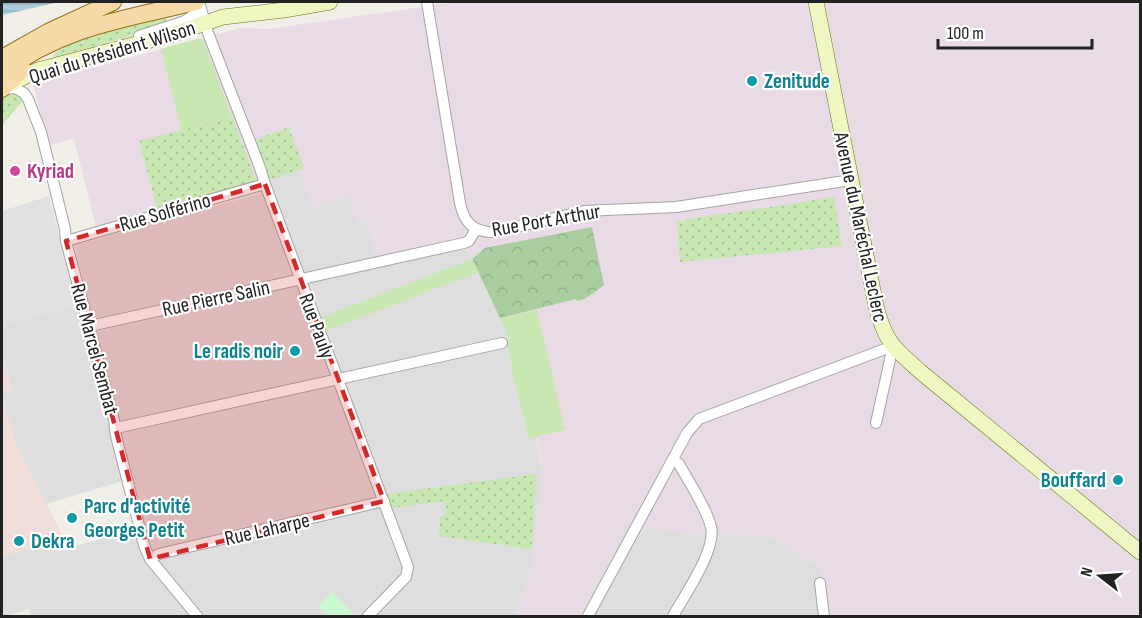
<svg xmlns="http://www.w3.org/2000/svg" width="1142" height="618" font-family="'Sofia Sans Condensed',sans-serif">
	<defs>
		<pattern id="grass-dots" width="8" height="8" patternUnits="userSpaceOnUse" patternTransform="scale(1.5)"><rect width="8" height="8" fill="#c8e7b2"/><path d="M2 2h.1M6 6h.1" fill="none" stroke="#acc699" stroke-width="1.8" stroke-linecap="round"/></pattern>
		<pattern id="forest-crowns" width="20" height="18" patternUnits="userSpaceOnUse" patternTransform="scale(1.5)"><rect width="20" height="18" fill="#aacda0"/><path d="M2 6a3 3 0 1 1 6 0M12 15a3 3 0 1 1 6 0" fill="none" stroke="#92b08a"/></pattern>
		<pattern id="water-rules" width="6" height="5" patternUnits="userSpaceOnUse" patternTransform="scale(1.5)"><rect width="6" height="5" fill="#accddb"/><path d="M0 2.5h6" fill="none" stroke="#94b0bc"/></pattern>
	</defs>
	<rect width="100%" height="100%" fill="#f1eee8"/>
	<path fill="#dfdede" d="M298 170 351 194 356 223 368 219 376 258 457 239 468 252 486 284 507 335 513 376 520 407 529 438 536 437 543 473 531 572 516 616H31L28 609 8 616H2V558L62 535 69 548 138 528 126 480 46 504 16 443 2 399V392L12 389 2 356V325L89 304 75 245 259 194 270 180Z
		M627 526 705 535 719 533 776 538 809 561 817 563 825 582 831 616H579Z"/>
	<path fill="#f0dcd9" d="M2 356 12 389 2 392Z
		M2 399 16 443 62 535 2 558Z"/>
	<path fill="#e9dbe5" d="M455 2H1140V616H831L825 582 817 563 809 561 776 538 719 533 705 535 627 527 579 616H516L531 572 543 472 537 437 529 438 520 407 513 376 507 335 486 284 468 252 457 239 376 258 368 219 356 223 351 194 313 208 298 170 270 180 257 182 157 208 96 227 74 139 49 145 33 84 240 28 268 29Z"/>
	<path fill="url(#grass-dots)" d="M166 17 167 23 125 38 55 57 53 56C69 36 140 23 166 17Z
		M7 91 20 94 23 101 2 125V95Z
		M232 117 257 182 157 208 139 141Z
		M289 127 304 168 270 180 255 140Z
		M834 197 842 246 680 262 677 221Z
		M536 474 532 549 439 536 440 517 446 513 445 501 391 508 386 494Z"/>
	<path fill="url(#forest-crowns)" d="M592 227 604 285 585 299 577 301 576 299 500 318 472 259 485 248Z"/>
	<path fill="#c9f7d0" d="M332 592 356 616H329L318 606Z"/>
	<path fill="#c8e7b2" d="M200 38 203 40 232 117 181 130 161 49Z
		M472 259 479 272 325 331 320 318Z
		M537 310 565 430 529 438 513 376 507 335 500 318Z"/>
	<path fill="#e1e1e1" d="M49 196 77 307 2 325V211Z"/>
	<path fill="url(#water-rules)" d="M2 2H59L2 15Z"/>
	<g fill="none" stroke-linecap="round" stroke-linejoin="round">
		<defs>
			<path id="street" d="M199 2 208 33 259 165 265 184 408 567 406 577 368 616
				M427 2 460 203C464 223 474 233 495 232L584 211 676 207 851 180
				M139 36 185 21 196 13 199 2
				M5 89 15 88 24 93 28 99 41 132 65 229 66 241 114 420 116 436 144 545 150 559 197 616
				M66 241 265 184
				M90 326 464 243 469 241 476 229
				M116 428 502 343
				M673 460 679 464C689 482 706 507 711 527 717 549 684 596 673 616
				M150 559 159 554 384 501
				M820 583 824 616
				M588 616 687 433 699 419 893 346 876 423"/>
			<path id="secondary" d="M816 2 876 306C886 344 894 348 922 373L1140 552
				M12 83 38 70 174 34 223 17 284 10 330 2"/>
			<path id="primary" d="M2 58 48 32 113 2
				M2 73C61 27 125 19 196 2
				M2 89 23 69"/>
		</defs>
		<use href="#street" stroke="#a5a5a5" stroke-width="12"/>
		<use href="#secondary" stroke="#61740c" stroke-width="16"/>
		<use href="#primary" stroke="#94700a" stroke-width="18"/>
		<use href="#street" stroke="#fff" stroke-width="10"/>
		<use href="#secondary" stroke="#eff6c1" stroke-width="15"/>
		<use href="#primary" stroke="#f6daa8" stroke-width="16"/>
	</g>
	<path fill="#d62828" fill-opacity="0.2" stroke="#d62828" stroke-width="4.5" stroke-dasharray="12 8" stroke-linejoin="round" d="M265 184 384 501 150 559 66 241Z"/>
	<g fill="#0f9aa8" stroke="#fff" stroke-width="2">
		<circle cx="752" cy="81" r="6"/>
		<circle cx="295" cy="351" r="6"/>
		<circle cx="1118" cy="480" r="6"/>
		<circle cx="72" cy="518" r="6"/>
		<circle cx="19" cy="541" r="6"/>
	</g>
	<circle fill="#d1479c" stroke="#fff" stroke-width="2" cx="15" cy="171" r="6"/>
	<g text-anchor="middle" stroke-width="4.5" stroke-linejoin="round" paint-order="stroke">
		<g font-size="21" fill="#212121" stroke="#fff">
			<text transform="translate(112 52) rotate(-17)" y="7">Quai du Président Wilson</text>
			<text transform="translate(165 212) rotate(-16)" y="7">Rue Solférino</text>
			<text transform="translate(546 220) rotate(-10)" y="7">Rue Port Arthur</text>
			<text transform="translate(861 227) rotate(78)" y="7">Avenue du Maréchal Leclerc</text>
			<text transform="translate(216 298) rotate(-12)" y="7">Rue Pierre Salin</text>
			<text transform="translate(317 326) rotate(70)" y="7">Rue Pauly</text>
			<text transform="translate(95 349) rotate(75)" y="7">Rue Marcel Sembat</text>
			<text transform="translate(267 529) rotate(-13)" y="7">Rue Laharpe</text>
		</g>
		<g font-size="21" font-weight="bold" fill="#0d838f" stroke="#fff" text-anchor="start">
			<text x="764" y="88">Zenitude</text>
			<text x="283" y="358" text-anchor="end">Le radis noir</text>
			<text x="1106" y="487" text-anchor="end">Bouffard</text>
			<text x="84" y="513">Parc d'activité<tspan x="84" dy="24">Georges Petit</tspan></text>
			<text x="31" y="548">Dekra</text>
		</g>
		<g font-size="21" font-weight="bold" fill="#b23c85" stroke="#fff" text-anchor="start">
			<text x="27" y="178">Kyriad</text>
		</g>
	</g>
	<rect width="1142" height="618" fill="none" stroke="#212121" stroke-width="6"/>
	<g transform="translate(1100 576) rotate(287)" stroke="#ffffff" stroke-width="4.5" paint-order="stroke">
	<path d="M0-4.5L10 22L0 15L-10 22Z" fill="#212121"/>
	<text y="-9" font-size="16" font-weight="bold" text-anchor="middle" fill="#212121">N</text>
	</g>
	<path d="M938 39v9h154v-9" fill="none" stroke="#212121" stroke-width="3"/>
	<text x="947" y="39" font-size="18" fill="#212121" stroke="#ffffff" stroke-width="4.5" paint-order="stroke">100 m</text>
</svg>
